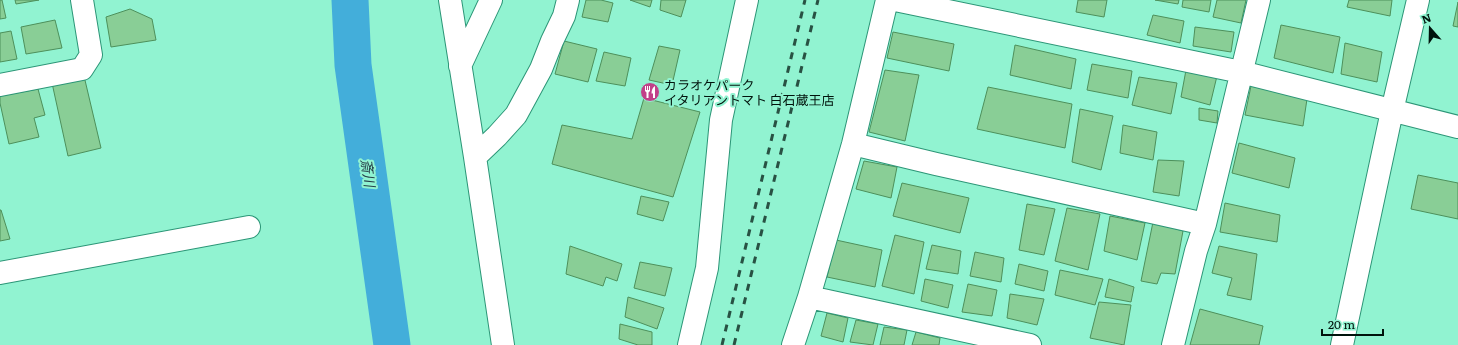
<svg xmlns="http://www.w3.org/2000/svg" width="1458" height="345" font-family="Literata,'Noto Sans JP',serif">
	<rect width="100%" height="100%" fill="#91f3d1"/>
	<g fill="none" stroke-linecap="round" stroke-linejoin="round">
		<path stroke="#43aeda" stroke-width="37" d="M350 0 353 65 392 345"/>
	</g>
	<path fill="#89ce96" stroke="#4d905b" d="M0 0H2L6 18 0 19Z
		M15 0H39L16 4Z
		M586 0H601L613 3 608 22 582 17Z
		M630 0H652L650 7Z
		M661 0H686L681 17 660 10Z
		M1078 0H1107L1104 17 1076 12Z
		M1155 0H1179L1178 4Z
		M1183 0H1211L1209 12 1182 7Z
		M1217 0H1246L1241 23 1213 17Z
		M1349 0H1392L1390 16 1347 7Z
		M1458 2V27L1453 26Z
		M130 9 152 19 156 40 111 47 106 17Z
		M1153 15 1184 21 1180 43 1147 35Z
		M55 20 62 48 26 54 21 27Z
		M1281 25 1340 37 1333 73 1274 58Z
		M1195 27 1234 32 1231 52 1193 46Z
		M11 31 17 59 0 62V33Z
		M893 32 954 44 949 71 887 58Z
		M564 41 597 49 588 82 555 74Z
		M1345 43 1382 52 1377 82 1341 74Z
		M1015 45 1076 59 1071 89 1010 75Z
		M659 46 680 50 672 85 649 80Z
		M604 52 631 58 625 86 596 81Z
		M1092 64 1132 71 1128 98 1087 90Z
		M885 70 919 75 905 141 869 132Z
		M1186 70 1217 76 1210 105 1181 97Z
		M84 76 101 148 68 156 52 83Z
		M1139 77 1177 83 1171 114 1132 105Z
		M1251 86 1307 99 1303 126 1245 115Z
		M988 87 1072 104 1065 148 977 129Z
		M38 89 45 115 34 118 39 137 9 144 0 103V96Z
		M644 98 700 112 673 197 552 164 562 125 632 139Z
		M1199 108 1218 111 1217 123 1199 120Z
		M1080 109 1113 116 1101 170 1072 162Z
		M1123 125 1157 132 1153 160 1120 153Z
		M1239 143 1295 158 1289 188 1232 173Z
		M1158 160 1184 161 1179 196 1153 192Z
		M864 161 897 167 891 198 856 189Z
		M1418 175 1458 183V219L1411 209Z
		M902 183 969 198 960 233 893 216Z
		M641 196 669 202 663 221 637 214Z
		M1225 203 1280 215 1277 242 1220 232Z
		M1027 204 1055 209 1044 255 1019 250Z
		M1067 208 1100 214 1088 270 1055 261Z
		M0 210H1L10 239 0 241Z
		M1110 216 1145 223 1137 260 1104 251Z
		M1153 222 1183 231 1175 274 1161 273 1157 284 1141 281Z
		M895 235 924 242 914 294 882 286Z
		M836 240 882 250 875 287 827 277Z
		M932 245 961 251 958 274 926 269Z
		M570 246 622 264 617 281 606 277 603 286 566 274Z
		M1219 246 1257 254 1251 300 1227 295 1232 278 1212 273Z
		M975 252 1004 258 1001 282 970 276Z
		M640 262 672 268 665 296 634 288Z
		M1019 264 1048 271 1044 291 1015 284Z
		M1060 270 1103 279 1095 305 1055 295Z
		M925 279 953 285 948 308 921 301Z
		M1109 279 1134 287 1131 302 1105 297Z
		M968 284 997 290 992 316 962 312Z
		M1010 294 1044 299 1037 325 1007 318Z
		M628 297 664 308 657 329 625 317Z
		M1099 302 1131 305 1124 345 1090 338Z
		M1200 309 1263 326 1259 345H1190Z
		M827 313 848 318 843 342 821 336Z
		M856 320 878 324 873 345 850 342Z
		M620 324 652 332V345H638L619 339Z
		M884 327 907 330 904 345H880Z
		M916 332 940 338 939 345H912Z"/>
	<g fill="none" stroke-linecap="round" stroke-linejoin="round">
		<defs>
			<path id="minor" d="M450 0 475 157 503 345
				M895 0 1241 72 1458 127
				M460 66 491 0
				M0 85 82 69 91 55 82 0
				M853 144 936 164 1205 224
				M475 157 497 136 516 115 541 69 552 41 564 16 568 0
				M0 273 249 227
				M809 297 1030 345
				M689 345 707 268 721 120 747 0
				M793 345 809 297 853 144 887 0
				M1173 345 1196 251 1205 224 1259 0
				M1342 345 1392 111 1418 0"/>
		</defs>
		<use href="#minor" stroke="#2c9677" stroke-width="24"/>
		<use href="#minor" stroke="#fff" stroke-width="22"/>
		<path stroke="#285143" stroke-width="3" stroke-dasharray="7 7" stroke-linecap="butt" d="M722 345 805 0
			M734 345 818 0"/>
	</g>
	<defs>
		<symbol id="restaurant-disc" viewBox="-11 -11 22 22"><circle r="9.5" fill="#c14089" stroke="#91f3d1"/><path d="M-5-6h1v4h1v-4h1v4h1v-4h1v5L-1.5 .5V6h-2V.5L-5-1ZM5-6V6H3V1.5H1.5Q1.5-4 5-6Z" fill="#fff"/></symbol>
	</defs>
	<g fill-rule="evenodd">
		<use href="#restaurant-disc" x="639" y="81" width="22" height="22"/>
	</g>
	<g text-anchor="middle" stroke-width="4" stroke-linejoin="round" paint-order="stroke">
		<g font-size="13" fill="#00130c" stroke="#91f3d1" text-anchor="start">
			<text x="664" y="90">カラオケパーク<tspan x="664" dy="15">イタリアントマト 白石蔵王店</tspan></text>
		</g>
		<g font-size="14" font-style="italic" fill="#253c47" stroke="#91f3d1">
			<text transform="translate(368 173) rotate(82)" y="5">斎川</text>
		</g>
	</g>
	<g transform="translate(1430 28) rotate(340)" stroke="#91f3d1" stroke-width="3" paint-order="stroke">
	<path d="M0-3L7 15L0 10L-7 15Z" fill="#00130c"/>
	<text y="-6" font-size="11" font-weight="bold" text-anchor="middle" fill="#00130c">N</text>
	</g>
	<path d="M1322 329v6h61v-6" fill="none" stroke="#00130c" stroke-width="2"/>
	<text x="1328" y="329" font-size="12" fill="#00130c" stroke="#91f3d1" stroke-width="3" paint-order="stroke">20 m</text>
</svg>
